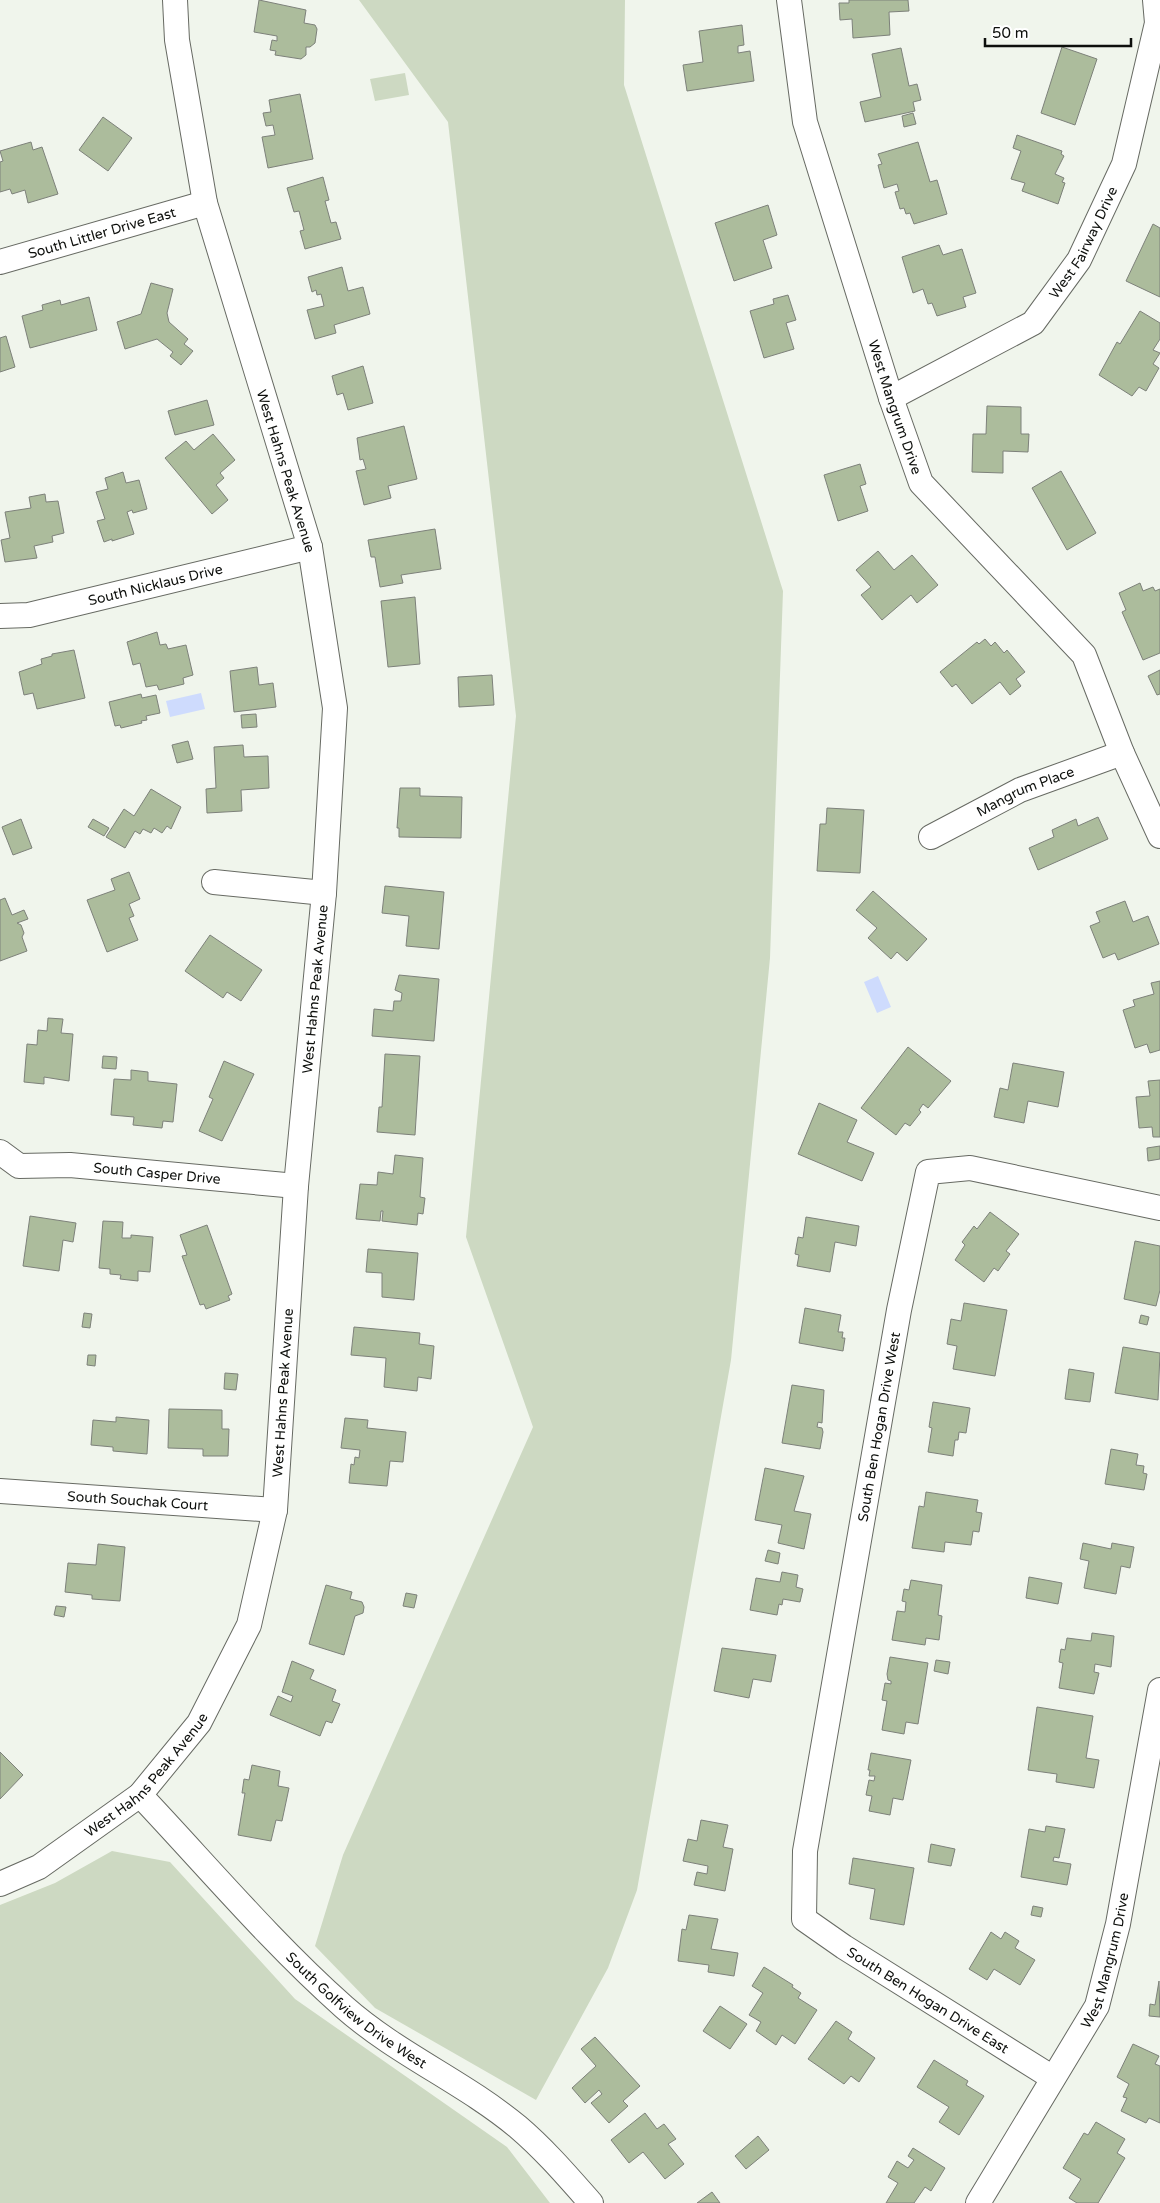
<svg xmlns="http://www.w3.org/2000/svg" width="1160" height="2203" font-family="'Varela Round',sans-serif">
	<rect width="100%" height="100%" fill="#f0f5ec"/>
	<path fill="#cdd9c2" d="M359 0H625L624 85 783 591 770 958 731 1360 637 1890 608 1968 536 2100 375 2008 315 1946 343 1855 533 1427 466 1237 516 716 448 122Z
		M405 73 409 95 375 101 370 79Z
		M112 1851 170 1862 295 1999 507 2147 550 2203H0V1905L55 1883Z"/>
	<path fill="#cedbfd" d="M201 693 205 709 170 717 166 701Z
		M878 976 891 1007 877 1013 864 982Z"/>
	<path fill="#acbc9c" stroke="#7d817a" d="M259 0 306 10 304 23 315 25 317 29 315 43 310 47H306V55L301 59 275 55 276 51 270 50 272 40 277 41V36L254 32Z
		M849 0H908L909 11 889 12 890 35 853 38 852 19 840 20 839 3H849Z
		M742 25 744 45 738 46V53L750 51 754 81 687 91 683 65 703 62 699 31Z
		M1062 47 1097 59 1075 125 1041 113Z
		M901 48 909 86 917 84 921 100 913 102 915 111 865 122 860 102 881 97 872 54Z
		M300 94 313 159 268 168 262 137 275 135 273 125 266 126 263 113 271 112 269 100Z
		M913 113 916 124 904 127 902 116Z
		M103 117 132 138 108 171 79 150Z
		M1017 135 1062 151 1061 154 1064 156 1055 174 1064 178 1062 182 1065 183 1058 204 1022 191 1025 183 1011 179 1021 151 1013 148Z
		M31 142 33 150 42 147 58 194 28 203 25 190 12 194 10 189 0 192V162L3 161 0 151Z
		M918 142 930 182 937 180 947 214 914 224 910 213 906 214 904 208 900 209 895 192 899 191 897 184 884 188 878 165 882 164 878 154Z
		M323 177 329 200 325 201 331 223 336 222 341 239 305 249 300 231 304 230 299 211 294 212 287 188Z
		M768 205 777 235 763 240 772 268 734 281 715 223Z
		M1153 224 1160 228V297L1126 281Z
		M939 245 943 255 962 249 976 293 963 297 966 307 937 316 932 303 928 304 923 289 913 293 902 257Z
		M342 267 348 291 363 287 370 314 334 325 336 333 315 339 307 310 324 306 321 294 317 295 316 290 312 292 308 277Z
		M151 283 173 289 167 313 169 322 188 339 184 344 193 351 181 365 170 356 173 352 157 339 125 349 117 322 141 314Z
		M788 295 796 320 786 323 794 349 764 358 750 311 774 304 773 299Z
		M89 297 97 330 30 348 22 316 43 310 42 305 60 300 61 305Z
		M1140 311 1160 323V339L1153 350 1160 353 1153 364 1159 368 1146 391 1139 387 1132 396 1099 375 1117 342 1120 344Z
		M6 336 15 367 0 372V338Z
		M363 366 373 403 348 410 343 393 337 395 332 376Z
		M207 400 214 425 175 435 168 411Z
		M987 406 1021 407V434H1029L1028 452 1003 451V473L972 472 973 434H986Z
		M404 426 417 479 388 486 391 498 364 505 356 471 366 469 363 459 360 460 357 438Z
		M213 434 235 460 220 473 224 478 216 485 228 500 212 514 165 458 186 441 194 450Z
		M860 464 866 484 860 486 868 511 838 521 824 475Z
		M1061 471 1096 533 1067 550 1032 488Z
		M123 472 126 483 139 480 147 509 133 513 132 510 127 512 134 534 112 541V539L104 542 97 521 105 519 96 492 108 489 105 478Z
		M45 494 46 502 58 501 64 533 52 536 53 542 34 546 37 558 5 562 1 540 10 538 5 512 31 508 29 497Z
		M435 529 441 569 401 575 403 583 380 587 375 557H371L368 540Z
		M878 551 894 570 912 555 938 585 917 603 911 595 882 620 861 595 871 587 856 570Z
		M1140 583 1143 591 1153 587 1155 591 1160 589V653L1143 660 1122 612 1126 610 1119 593Z
		M415 597 420 664 388 667 381 601Z
		M157 632 160 645 166 644 168 649 186 645 193 675 183 678 184 684 159 690 157 685 146 687 140 663 133 665 127 642Z
		M985 639 991 646 995 642 1004 653 1007 650 1025 672 1016 679 1021 686 1010 695 1000 682 972 704 956 684 952 687 940 672 977 642 979 644Z
		M74 650 85 698 37 709 33 693 24 695 19 672 42 664 41 659 52 656V654Z
		M257 667 259 685 273 683 276 707 234 712 230 671Z
		M1160 670V694L1157 695 1148 676Z
		M492 675 494 705 459 707 458 677Z
		M141 694 142 698 156 695 160 713 146 716 147 720 141 721 142 723 121 728 120 725 115 726 109 702Z
		M256 714 257 727 242 728 241 715Z
		M188 741 193 759 177 763 172 745Z
		M243 745 244 757 268 756 269 788 241 790 242 811 207 813 206 789 216 788 214 747Z
		M400 788H420V796L462 797 461 838 399 837V828H397Z
		M151 789 181 807 171 829 167 826 162 833 154 828 151 833 143 829 140 834 135 831 125 848 106 837 124 809 134 816Z
		M827 808 864 810 860 873 817 871 820 824H826Z
		M1098 817 1108 839 1038 870 1029 848 1054 837 1052 830 1076 819 1078 826Z
		M21 819 32 848 13 855 2 827Z
		M93 819 109 828 104 836 88 827Z
		M129 872 140 899 129 904 134 916 129 918 138 940 107 952 87 900 115 890 111 879Z
		M385 886 444 892 439 949 406 946 409 916 382 913Z
		M873 891 927 939 907 961 897 952 891 959 868 938 877 928 856 910Z
		M5 898 12 915 24 910 28 919 17 923 21 925 24 933 22 937 27 951 0 961V900Z
		M1125 901 1133 922 1148 916 1159 944 1118 960 1115 953 1103 958 1090 926 1100 922 1096 912Z
		M210 935 262 970 241 1001 227 992 223 998 185 971Z
		M399 975 439 979 434 1041 372 1036 374 1009 393 1011 394 1001H401L402 993 395 990Z
		M1160 981V1050L1150 1053 1147 1044 1135 1048 1123 1010 1135 1006 1133 1000 1154 994 1151 983Z
		M48 1018 63 1019 61 1033 73 1034 69 1081 44 1077V1084L24 1082 27 1044 37 1045 38 1030 47 1031Z
		M908 1047 951 1081 928 1108 923 1104 919 1110 921 1112 910 1126 905 1123 896 1135 861 1108Z
		M385 1054 420 1056 415 1135 377 1132 379 1107H382Z
		M103 1056 117 1057 116 1069 102 1068Z
		M224 1061 254 1074 222 1141 199 1131 213 1099 209 1097Z
		M1013 1063 1064 1072 1058 1107 1028 1101 1024 1123 994 1117 1000 1088 1008 1090Z
		M131 1070 148 1072V1081L177 1084 173 1122 163 1121 162 1128 133 1125 134 1117 111 1115 114 1079 131 1080Z
		M1160 1080V1137H1153L1152 1127 1139 1128 1136 1097 1150 1096 1148 1081Z
		M819 1103 857 1120 847 1142 874 1153 862 1181 798 1154Z
		M1160 1146V1159L1148 1161 1147 1148Z
		M395 1155 423 1158 420 1197 425 1198 423 1214 418 1213 417 1225 382 1221 383 1211H381L380 1221 356 1219 360 1184 377 1185 378 1172 393 1174Z
		M990 1212 1019 1234 1006 1251 1010 1254 998 1271 994 1268 984 1282 955 1260 965 1245 962 1242 974 1226 977 1229Z
		M30 1216 76 1223 73 1242 63 1240 59 1271 23 1266Z
		M806 1217 859 1226 856 1246 835 1242 830 1272 797 1266 799 1255 795 1254 798 1237 803 1238Z
		M103 1221 123 1222 122 1238H131V1235L153 1237 150 1272 138 1271V1281L120 1279 121 1275 110 1274V1269L99 1268Z
		M207 1225 232 1294 228 1296 230 1300 206 1309 204 1304 200 1305 182 1256 187 1255 180 1235Z
		M1135 1241 1160 1246V1290L1156 1306 1124 1299Z
		M368 1249 418 1253 414 1300 382 1297V1273L366 1272Z
		M964 1303 1007 1310 995 1376 953 1369 957 1346 947 1344 951 1319 961 1321Z
		M805 1308 841 1315 838 1332H843L842 1338H845L843 1351 799 1343Z
		M84 1313 92 1314 90 1328 82 1327Z
		M1141 1315 1149 1317 1147 1325 1139 1323Z
		M354 1327 420 1333 419 1344 434 1346 431 1379 418 1377 417 1391 384 1387 386 1358 351 1355Z
		M1123 1347 1160 1353 1158 1400 1115 1393Z
		M88 1355H96L95 1366 87 1365Z
		M1069 1369 1094 1373 1090 1402 1065 1399Z
		M225 1373 238 1374 236 1390 224 1389Z
		M792 1385 824 1390 822 1423 818 1422 817 1427 822 1428 823 1432 820 1449 782 1443Z
		M933 1402 970 1408 966 1433 959 1432 958 1440H955L953 1456 928 1452 932 1428 929 1427Z
		M169 1409 222 1410V1429H229L228 1456H203V1449L168 1448Z
		M116 1417 149 1420 147 1454 113 1451V1447L91 1445 93 1420 116 1422Z
		M345 1418 368 1420 367 1428 406 1432 403 1462 390 1461 387 1486 349 1483 351 1464 354 1465 355 1457 359 1458 360 1450 341 1448Z
		M1111 1449 1138 1454 1136 1465 1144 1466 1143 1473 1147 1474 1144 1490 1105 1484Z
		M765 1468 804 1476 794 1511 811 1514 804 1549 778 1543 782 1525 755 1520Z
		M926 1492 978 1500 976 1512 982 1513 979 1532 973 1531 971 1545 945 1542 944 1552 912 1548 919 1506 924 1507Z
		M1083 1543 1111 1549 1112 1543 1134 1547 1130 1568 1121 1566 1116 1594 1084 1588 1089 1561 1080 1559Z
		M98 1544 125 1547 120 1601 92 1599V1595L65 1592 68 1563 96 1565Z
		M768 1550 780 1553 778 1564 765 1561Z
		M782 1572 798 1575 796 1587 803 1589 800 1602 783 1599 782 1605 779 1604 777 1615 750 1610 756 1578 780 1582Z
		M1029 1577 1062 1583 1058 1604 1026 1598Z
		M911 1580 942 1585 938 1615 942 1616 939 1640 926 1638 925 1645 892 1640 897 1611 905 1612 906 1602 902 1601 904 1589 909 1590Z
		M326 1585 352 1592 350 1599 362 1602 364 1607 363 1613 355 1616 344 1655 309 1644Z
		M406 1593 417 1595 414 1608 403 1606Z
		M56 1606 66 1607 64 1617 54 1615Z
		M1092 1633 1114 1636 1111 1667 1095 1664 1094 1672 1099 1673 1094 1694 1059 1688 1063 1663 1059 1662 1061 1649 1065 1650 1067 1638 1091 1641Z
		M722 1648 776 1655 771 1682 753 1679 749 1698 714 1691Z
		M890 1657 928 1663 918 1724 906 1722 904 1734 882 1730 887 1701 882 1700 885 1683 891 1684V1681L888 1680 887 1674Z
		M936 1660 950 1662 948 1674 934 1671Z
		M292 1661 314 1670 310 1679 336 1690 332 1701 340 1704 332 1723 326 1721 320 1736 270 1715 278 1696 291 1702 293 1696 282 1692Z
		M1037 1707 1093 1716 1086 1758 1099 1760 1094 1788 1056 1782 1057 1774 1028 1770Z
		M0 1752 23 1775 0 1799Z
		M871 1753 911 1760 903 1800 893 1798 890 1815 869 1811 872 1796 866 1795 869 1780 874 1781 875 1776H869L870 1770H868Z
		M252 1765 280 1771 278 1786 289 1788 282 1821 276 1820 271 1841 238 1835 245 1793H242L244 1779 249 1780Z
		M701 1820 728 1825 723 1847 733 1849 725 1891 694 1885 697 1872 707 1874 708 1866 683 1861 688 1839 697 1841Z
		M1046 1826 1065 1829 1059 1858 1054 1857 1053 1861 1071 1864 1067 1885 1021 1877 1029 1829 1045 1832Z
		M931 1844 955 1849 951 1866 928 1862Z
		M853 1858 914 1868 904 1925 870 1919 875 1889 849 1884Z
		M1033 1906 1043 1908 1041 1917 1031 1915Z
		M689 1915 718 1919 711 1949 738 1953 734 1976 708 1972 709 1965 678 1961 682 1929 686 1930Z
		M991 1932 1001 1939 1005 1932 1019 1941 1015 1948 1035 1960 1020 1985 994 1969 987 1980 969 1969Z
		M764 1967 793 1985 792 1987 801 1993 798 1998 817 2010 795 2044 782 2035 776 2045 756 2031 761 2022 749 2015 763 1993 752 1986Z
		M1159 1981 1160 2017 1149 2016 1150 2004 1155 2005Z
		M720 2006 747 2024 730 2049 703 2031Z
		M836 2021 852 2032 848 2039 875 2058 859 2082 851 2076 844 2084 808 2059Z
		M595 2037 640 2086 623 2101 628 2106 609 2123 591 2103 602 2094 599 2090 585 2103 572 2088 596 2066 581 2049Z
		M1133 2044 1159 2056 1155 2064 1160 2066V2123L1149 2118 1146 2123 1121 2111 1127 2098 1123 2097 1129 2084 1117 2077Z
		M934 2060 968 2081 966 2085 984 2096 959 2135 939 2122 949 2107 917 2087Z
		M645 2113 657 2129 664 2124 676 2139 668 2144 684 2164 665 2179 643 2152 629 2163 611 2140Z
		M1096 2122 1125 2139 1117 2153 1125 2158 1098 2203H1077L1069 2198 1081 2179 1063 2168 1084 2133 1088 2135Z
		M758 2136 769 2150 746 2169 735 2156Z
		M913 2148 945 2168 931 2191 925 2187 914 2203H886L898 2183 888 2177 897 2161 908 2168 914 2160 908 2156Z
		M712 2192 720 2203H697Z"/>
	<g fill="none" stroke-linecap="round" stroke-linejoin="round">
		<defs>
			<g id="minor">
				<path id="s1" d="M789 0 805 122 891 398 921 483 1084 655 1122 753 1160 836"/>
				<path id="s2" d="M0 262 205 203"/>
				<path id="s3" d="M891 398 1033 323 1079 260 1124 164 1157 23 1155 0"/>
				<path id="s4" d="M0 616 29 615 310 547"/>
				<path id="s5" d="M931 837 1020 790 1122 753"/>
				<path d="M214 882 324 893"/>
				<path id="s6" d="M0 1152 19 1166 70 1165 296 1186"/>
				<path id="s7" d="M0 1491 275 1510"/>
				<path id="s8" d="M140 1795C207 1866 271 1942 344 2007 397 2054 464 2082 518 2127 545 2150 568 2177 591 2203"/>
				<path id="s9" d="M0 1884 39 1867 140 1795 199 1723 249 1625 275 1510 296 1186 324 893 335 708 310 547 205 203 177 40 175 0"/>
				<path id="s10" d="M1053 2078 844 1947 804 1919 805 1851 899 1310 928 1172 970 1168 1160 1208"/>
				<path id="s11" d="M978 2203 1097 2006 1118 1924 1160 1690"/>
			</g>
		</defs>
		<use href="#minor" stroke="#676a63" stroke-width="26"/>
		<use href="#minor" stroke="#fff" stroke-width="24"/>
	</g>
	<g text-anchor="middle" stroke-width="5" stroke-linejoin="round" paint-order="stroke">
		<g font-size="14" fill="#0d0f0c" stroke="#fff">
			<text dy="5" stroke="none"><textPath href="#s2" startOffset="106">South Littler Drive East</textPath></text>
			<text dy="5" stroke="none"><textPath href="#s3" startOffset="256">West Fairway Drive</textPath></text>
			<text dy="5" stroke="none"><textPath href="#s1" startOffset="422">West Mangrum Drive</textPath></text>
			<text transform="translate(286 471) rotate(73)" y="5">West Hahns Peak Avenue</text>
			<text dy="5" stroke="none"><textPath href="#s4" startOffset="159">South Nicklaus Drive</textPath></text>
			<text dy="5" stroke="none"><textPath href="#s5" startOffset="105">Mangrum Place</textPath></text>
			<text dy="5" stroke="none"><textPath href="#s9" startOffset="1010">West Hahns Peak Avenue</textPath></text>
			<text dy="5" stroke="none"><textPath href="#s6" startOffset="162">South Casper Drive</textPath></text>
			<text dy="5" stroke="none"><textPath href="#s9" startOffset="605">West Hahns Peak Avenue</textPath></text>
			<text dy="5" stroke="none"><textPath href="#s10" startOffset="794">South Ben Hogan Drive West</textPath></text>
			<text dy="5" stroke="none"><textPath href="#s7" startOffset="138">South Souchak Court</textPath></text>
			<text dy="5" stroke="none"><textPath href="#s9" startOffset="185">West Hahns Peak Avenue</textPath></text>
			<text dy="5" stroke="none"><textPath href="#s11" startOffset="276">West Mangrum Drive</textPath></text>
			<text transform="translate(928 2000) rotate(32)" y="5">South Ben Hogan Drive East</text>
			<text dy="5" stroke="none"><textPath href="#s8" startOffset="306">South Golfview Drive West</textPath></text>
		</g>
	</g>
	<path d="M985 38v8h146v-8" fill="none" stroke="#0d0f0c" stroke-width="2.5"/>
	<text x="992" y="38" font-size="15" fill="#0d0f0c" stroke="#ffffff" stroke-width="4" paint-order="stroke">50 m</text>
</svg>
